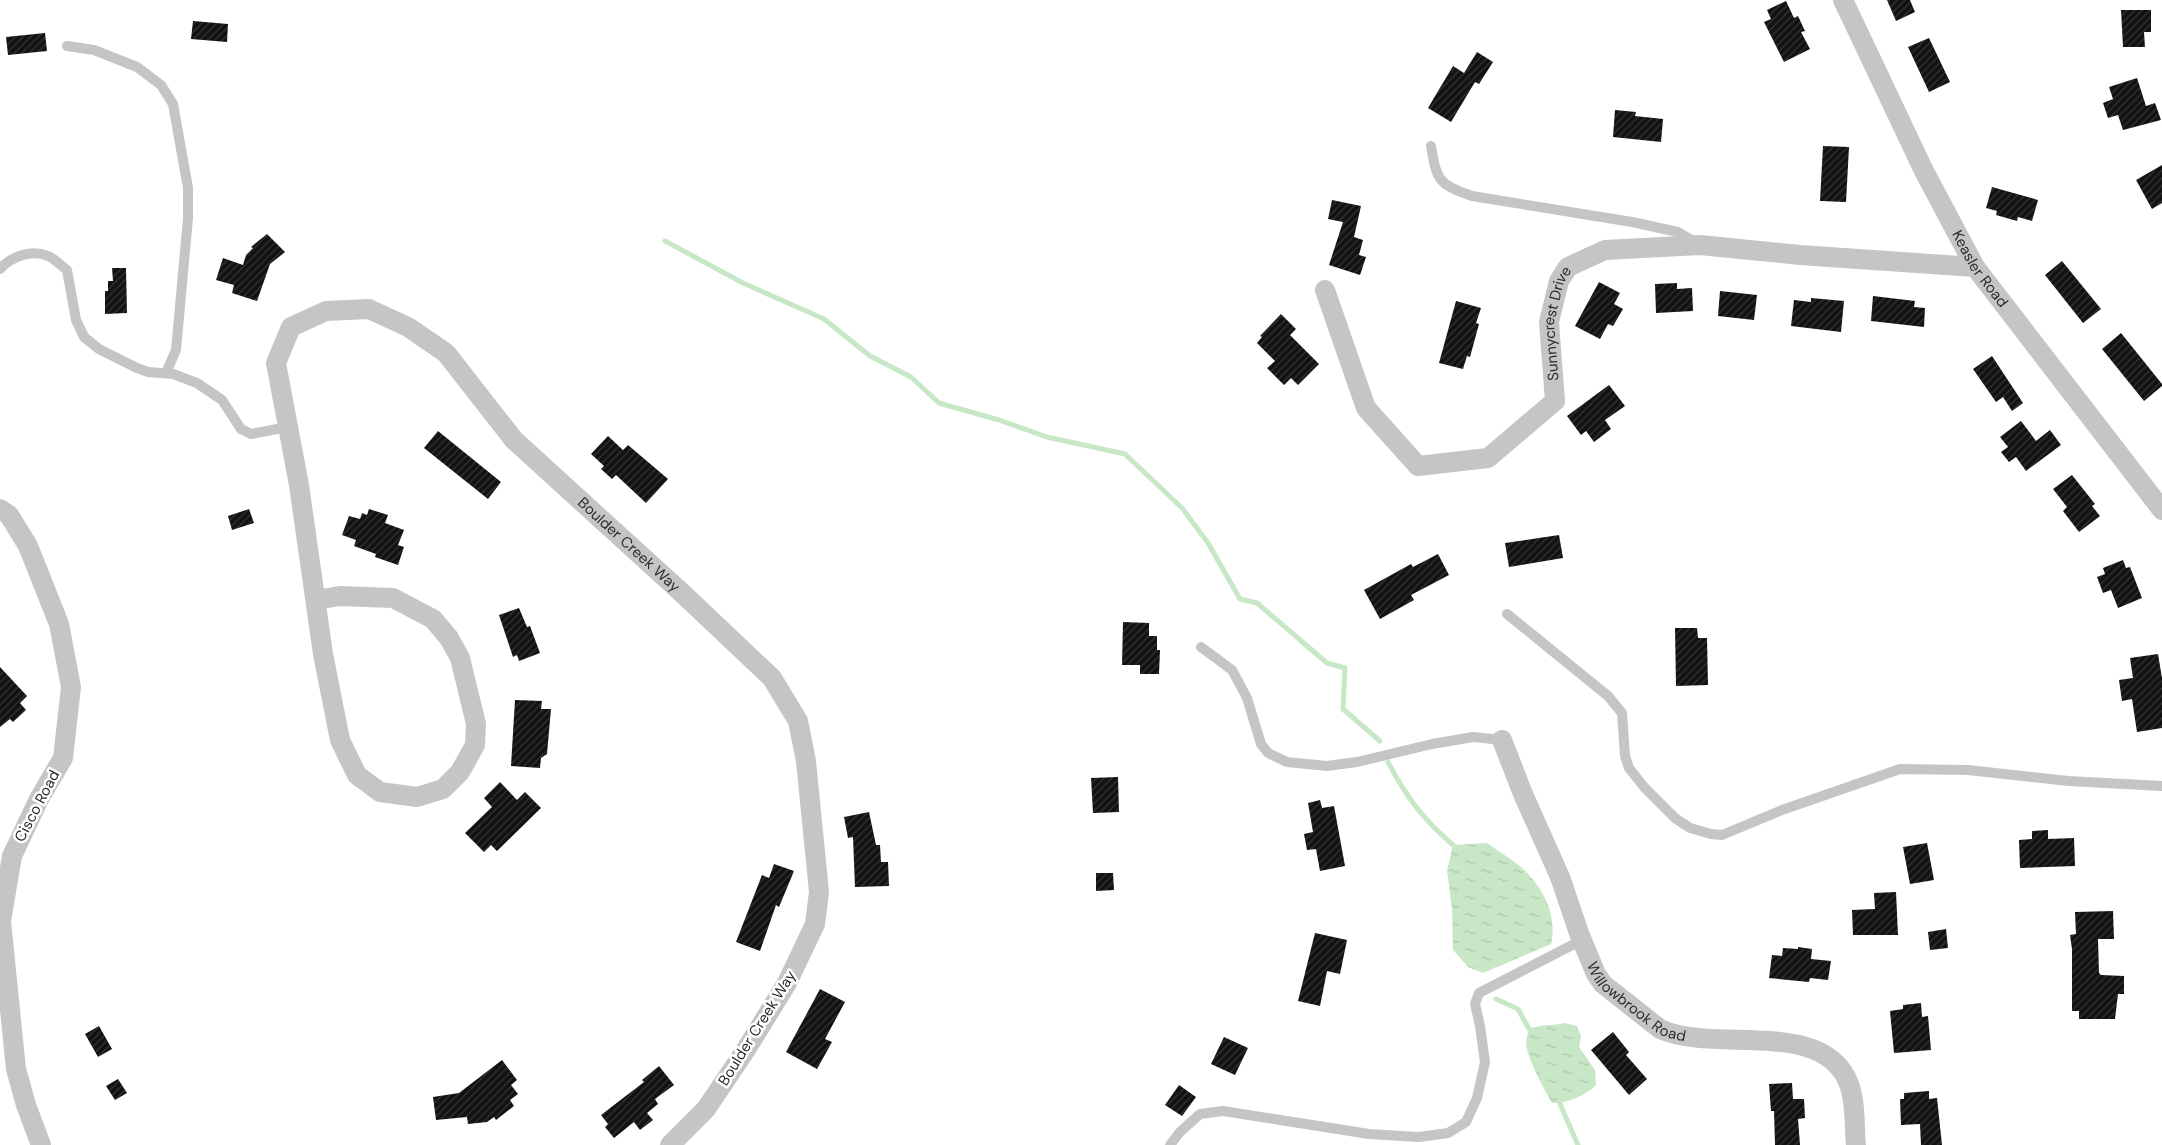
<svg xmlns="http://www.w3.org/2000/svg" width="2162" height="1145" font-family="'DM Sans',sans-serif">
	<defs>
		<pattern id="water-ripples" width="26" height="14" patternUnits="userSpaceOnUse" patternTransform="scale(1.25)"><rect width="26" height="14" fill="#c8e7c7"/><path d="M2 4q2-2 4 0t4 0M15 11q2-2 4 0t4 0" fill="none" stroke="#acc6ab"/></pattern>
		<pattern id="building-hatch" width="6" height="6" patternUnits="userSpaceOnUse" patternTransform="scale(1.25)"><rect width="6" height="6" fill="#121212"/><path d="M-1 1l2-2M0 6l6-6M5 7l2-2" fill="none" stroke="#353535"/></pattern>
	</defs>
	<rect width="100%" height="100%" fill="#fff"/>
	<path fill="url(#water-ripples)" d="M1487 843C1498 851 1512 859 1522 868 1543 887 1558 916 1551 944L1483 973 1468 967 1453 950 1452 909 1447 871 1453 845Z
		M1565 1023 1577 1026 1581 1036 1579 1047 1595 1070 1596 1085C1586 1095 1567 1104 1552 1103 1545 1091 1530 1063 1527 1049 1525 1042 1527 1036 1529 1029 1540 1024 1552 1026 1565 1023Z"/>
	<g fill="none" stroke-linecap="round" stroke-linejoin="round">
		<path stroke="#c8e7c7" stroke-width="5" d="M665 241 743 283 824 319 870 356 911 377 939 403 999 420 1047 437 1125 454 1182 508 1208 543 1240 599 1257 603 1327 663 1345 668 1343 709 1380 741
			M1388 762C1407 798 1422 818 1453 845
			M1496 999 1518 1009 1529 1029
			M1560 1104 1578 1145"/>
	</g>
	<path fill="url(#building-hatch)" d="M1887 0H1910L1915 12 1896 21Z
		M1786 1 1794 18 1798 16 1805 31 1801 32 1810 49 1784 62 1764 22 1771 19 1767 10Z
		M2121 10H2151V32H2144L2145 47H2123Z
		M193 21 228 24 227 42 191 39Z
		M45 33 47 51 8 55 6 37Z
		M1929 38 1950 82 1929 92 1908 47Z
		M1477 52 1493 62 1479 84 1475 82 1451 122 1428 108 1453 66 1464 73Z
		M2137 78 2146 106 2155 103 2161 120 2123 130 2118 115 2108 118 2103 103 2113 99 2109 87Z
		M1615 110 1636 112 1635 116 1663 119 1661 142 1613 137Z
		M1823 146 1849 147 1846 202 1820 201Z
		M2162 165V203L2152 209 2136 180Z
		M1992 187 2038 200 2032 221 2018 217 2017 221 1996 215 1997 211 1986 208Z
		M1332 200 1361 206 1354 237 1363 240 1359 255 1366 257 1360 275 1329 265 1343 222 1328 219Z
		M267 234 285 252 270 264 257 301 232 293 234 285 216 280 223 258 243 265 246 255 253 248 251 247Z
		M2062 261 2101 309 2083 323 2045 275Z
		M112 268H126L127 313 105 314V291H108V281H113Z
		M1599 282 1620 293 1614 304 1623 309 1613 326 1608 324 1600 339 1575 326Z
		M1677 283V289L1692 288 1693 311 1656 313 1655 284Z
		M1720 291 1757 295 1754 320 1718 316Z
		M1873 296 1915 301 1914 307 1925 308 1924 327 1871 321Z
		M1811 298 1844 301 1841 332 1791 326 1794 300 1811 302Z
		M1456 301 1481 308 1476 323 1479 324 1470 357 1467 356 1463 369 1439 363Z
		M1281 314 1296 329 1290 335 1319 364 1298 385 1291 378 1284 385 1267 368 1275 361 1257 343 1262 337 1260 336Z
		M2121 333 2162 384V386L2144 401 2102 349Z
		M1992 356 2023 403 2012 411 2003 397 1996 402 1973 369Z
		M1609 385 1625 406 1605 420 1611 429 1594 442 1586 431 1581 435 1567 416Z
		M2021 421 2036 441 2050 430 2061 445 2026 471 2016 457 2009 462 2001 452 2008 447 2000 437Z
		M438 431 501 482 488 499 424 448Z
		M608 436 623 450 628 445 668 479 646 503 616 475 612 479 601 469 604 466 591 454Z
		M2072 475 2095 504 2092 506 2100 516 2079 532 2063 511 2067 507 2053 489Z
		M249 509 254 523 232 530 228 516Z
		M369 509 388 515 385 523 404 530 398 545 404 547 398 565 375 557 376 554 354 546 356 540 342 535 349 516 360 519 362 513 367 515Z
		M1559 535 1563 558 1509 567 1505 543Z
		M1438 554 1449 575 1411 595 1414 600 1380 619 1364 590 1411 564 1413 567Z
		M2123 560 2126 568 2130 567 2142 598 2118 608 2111 590 2103 593 2097 577 2105 574 2103 568Z
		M519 608 527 627 530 626 540 653 519 661 517 655 513 657 499 615Z
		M1123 622 1149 623V636H1157V650H1160L1159 674H1140V665H1122Z
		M1675 628H1697L1698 638H1707L1708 685 1676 686Z
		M2158 654 2162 678V728L2137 732 2132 699 2122 701 2119 680 2133 678 2130 658Z
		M0 667 27 696 20 703 26 710 13 722 10 719 0 727Z
		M515 700 542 701 541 709H551L547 754 541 758 540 768 511 766Z
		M1118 777 1119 812 1093 813 1091 778Z
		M500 782 517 800 525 792 541 808 497 851 491 845 484 852 465 833 492 807 484 798Z
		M1320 800 1322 808 1334 806 1345 866 1320 871 1316 849 1307 850 1304 834 1313 832 1308 803Z
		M869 812 876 845H880L881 862H888L889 886 855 887 853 837 848 838 844 817Z
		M2048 830V839L2074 838 2075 866 2020 868 2019 840 2032 839V831Z
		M1927 843 1934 880 1910 884 1903 847Z
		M774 864 794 871 779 907 776 905 760 951 736 942 762 875 769 878Z
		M1096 873H1113L1114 890 1096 891Z
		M1896 892 1898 935H1853L1852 910 1875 909 1874 893Z
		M2113 911 2114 939H2098L2099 973 2101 975 2124 976V994H2118L2115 1019H2079V1011H2072V949L2070 935 2076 934 2075 912Z
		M1946 929 1948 948 1930 950 1928 932Z
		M1315 933 1347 940 1340 974 1327 971 1320 1006 1298 1001Z
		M1798 947 1812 949 1811 959 1831 961 1828 980 1810 978 1809 982 1769 978 1772 955 1782 956 1783 948 1798 949Z
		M820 989 845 1002 825 1039 832 1042 817 1069 786 1052Z
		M1921 1003 1922 1017 1928 1016 1931 1050 1894 1053 1890 1011 1903 1009V1005Z
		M99 1026 112 1049 98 1057 85 1034Z
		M1613 1032 1629 1052 1626 1055 1647 1079 1629 1095 1591 1050Z
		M1224 1037 1248 1048 1235 1075 1211 1064Z
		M502 1060 517 1080 511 1085 518 1094 510 1100 514 1106 496 1120 494 1117 487 1122 468 1124 467 1117 436 1120 433 1097 459 1093Z
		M659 1066 674 1085 655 1099 658 1104 647 1113 653 1120 640 1130 634 1122 614 1138 605 1127 608 1124 601 1115 644 1082 642 1080Z
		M118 1079 127 1093 115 1100 106 1086Z
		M1792 1083 1793 1099H1804L1805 1118 1798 1119 1800 1145H1775L1774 1111H1771L1769 1084Z
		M1179 1085 1196 1097 1182 1116 1165 1105Z
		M1929 1091V1099L1937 1098 1942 1145H1921L1920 1124 1901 1125 1900 1099H1904V1093Z"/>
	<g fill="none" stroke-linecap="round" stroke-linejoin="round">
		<path stroke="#c5c5c5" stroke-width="10" d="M67 46 94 50 137 67 161 85 173 104 188 188V218L176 350 166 373
			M1431 146C1437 181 1438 184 1472 196L1632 222 1678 232 1695 242
			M0 269C10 257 31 249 48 256 54 258 61 266 67 270L76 320 84 337 99 349 137 368 148 372 173 374 197 383 222 400 241 429 251 434 288 427
			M1507 614 1608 696 1622 713 1625 756 1629 768 1644 787 1675 818 1690 828 1711 834 1722 835 1782 810 1900 769 1968 770 2068 781 2162 786
			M1201 647 1232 670 1247 698 1261 744 1268 753 1287 762 1327 766 1357 762 1432 744 1473 737 1502 740
			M1170 1145 1180 1132 1200 1114 1223 1111 1369 1134 1419 1137 1448 1133 1466 1122 1477 1098 1485 1062 1480 1026 1475 1004 1479 993 1582 940"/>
		<g stroke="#c5c5c5" stroke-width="20">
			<path id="s1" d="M1843 0 1924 171 1975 267 2162 510"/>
			<path id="s2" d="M1325 290 1366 408 1418 466 1488 458 1555 401 1549 322 1559 281 1568 267 1605 250 1700 245 1800 255 1975 267"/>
			<path d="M0 509 9 515 28 546 59 624 71 687 63 758 39 799 12 856 1 921 16 1069 26 1105 41 1145"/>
			<path id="s3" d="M316 600 340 596 393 598 433 619 449 638 460 658 476 724 475 745 460 772 443 789 417 797 380 792 357 775 340 740 323 654 299 485 276 363 291 327 326 311 369 309 408 327 446 353 514 440 681 592 772 678 798 721 806 761 819 892 815 924 787 983 747 1048 706 1109 670 1145"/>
			<path id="s4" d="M1502 740 1523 794 1560 877 1579 933 1596 974 1603 984 1660 1029C1715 1054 1824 1017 1849 1084 1856 1103 1854 1126 1856 1145"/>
		</g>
	</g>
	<g text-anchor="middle" stroke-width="5" stroke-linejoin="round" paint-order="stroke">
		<g font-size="15" fill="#2b2b2b" stroke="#fff">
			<text dy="5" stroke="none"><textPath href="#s1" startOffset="302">Keasler Road</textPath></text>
			<text dy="5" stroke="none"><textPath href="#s2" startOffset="440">Sunnycrest Drive</textPath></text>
			<text dy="5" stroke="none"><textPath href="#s3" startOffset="1304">Boulder Creek Way</textPath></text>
			<text transform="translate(37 806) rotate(-62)" y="5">Cisco Road</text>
			<text dy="5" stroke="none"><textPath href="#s4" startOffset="302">Willowbrook Road</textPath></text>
			<text transform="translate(757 1028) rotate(-58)" y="5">Boulder Creek Way</text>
		</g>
	</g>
</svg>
